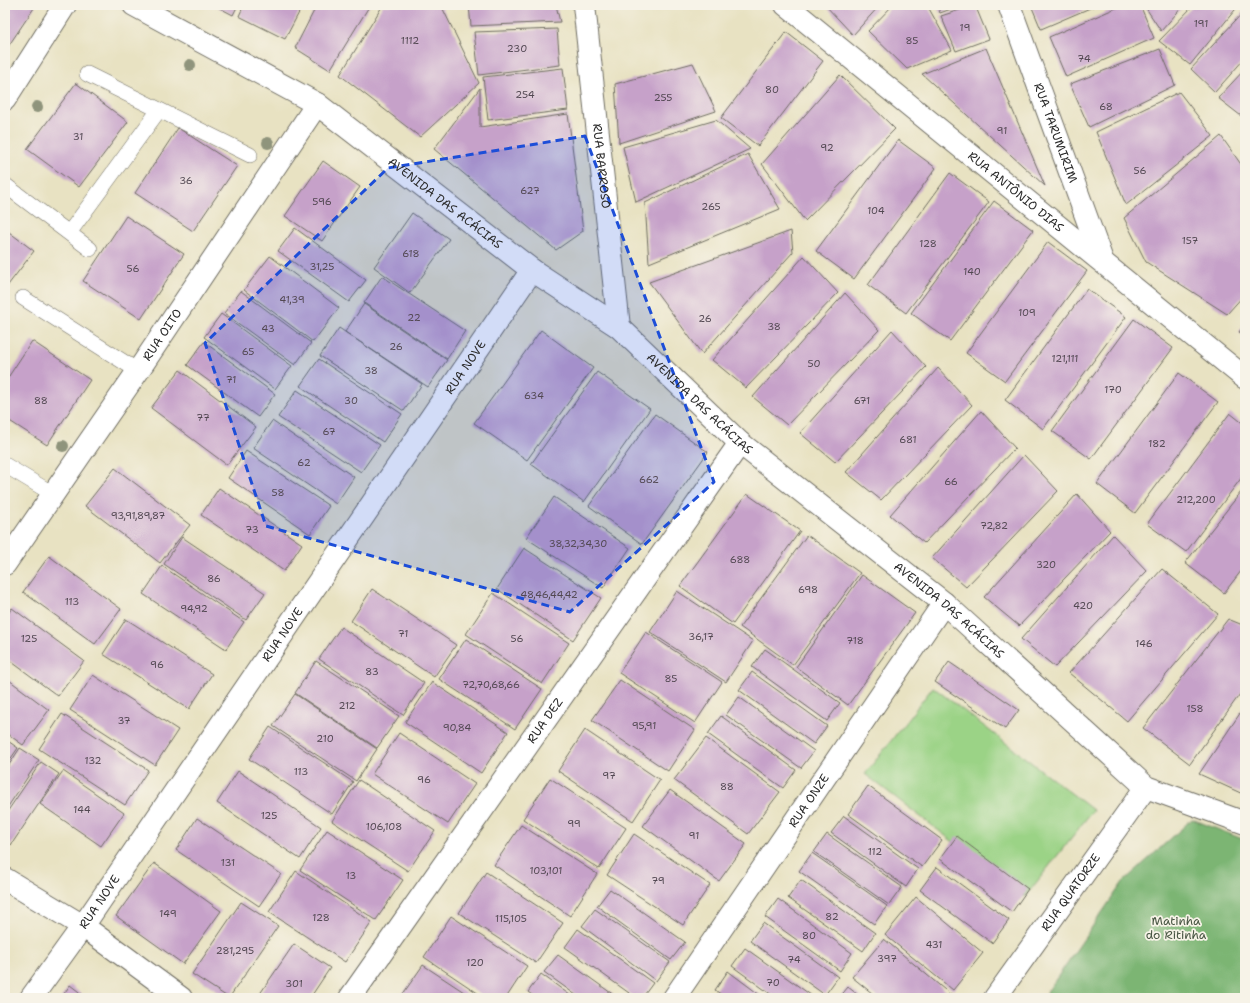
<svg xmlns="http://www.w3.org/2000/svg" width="1250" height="1003" font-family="'Shantell Sans',sans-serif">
	<rect width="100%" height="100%" fill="#f7f3e8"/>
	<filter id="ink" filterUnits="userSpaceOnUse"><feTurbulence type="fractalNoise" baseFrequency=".025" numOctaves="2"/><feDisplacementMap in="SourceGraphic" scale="8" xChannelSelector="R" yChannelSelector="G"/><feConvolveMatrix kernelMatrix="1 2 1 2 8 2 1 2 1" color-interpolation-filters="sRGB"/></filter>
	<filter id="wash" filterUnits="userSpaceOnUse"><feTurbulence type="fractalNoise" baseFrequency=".012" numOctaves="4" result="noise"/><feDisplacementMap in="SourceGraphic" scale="16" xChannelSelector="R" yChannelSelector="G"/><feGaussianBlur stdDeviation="0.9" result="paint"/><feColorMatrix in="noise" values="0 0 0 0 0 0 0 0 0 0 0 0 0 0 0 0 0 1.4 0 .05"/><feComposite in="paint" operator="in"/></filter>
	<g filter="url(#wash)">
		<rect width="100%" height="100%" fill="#e8e2c2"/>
		<path fill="#9bd386" stroke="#637f58" d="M933 687 1093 810 1025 897 865 774Z"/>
		<path fill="#7cb573" stroke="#54704f" d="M1192 819 1245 840V998H1043L1123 882Z"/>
		<g id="blocks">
			<path fill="#c6a1c9" d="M5 5H36L5 51Z
				M214 5H238L233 15Z
				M244 5H303L285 39 239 16Z
				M317 5H370L330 70 295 48Z
				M383 5H441L479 83 420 137 340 75Z
				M469 5H556L560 22 471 26Z
				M825 5H880L853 35Z
				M893 5H927L952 50 907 69 868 31Z
				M937 5H962L940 13Z
				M975 5 989 39 956 51 941 16Z
				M1031 5H1097L1041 29Z
				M1123 5H1140L1154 38 1066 77 1049 37Z
				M1144 5H1184L1161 31Z
				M1194 5H1239L1190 65 1159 41Z
				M1245 10V58L1215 92 1191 69Z
				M557 29 560 65 479 75 474 32Z
				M786 32 823 61 758 146 721 118Z
				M986 48 1045 186 922 74Z
				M1160 49 1175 85 1089 127 1070 84Z
				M693 63 716 111 619 143 615 84Z
				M563 68 568 110 488 120 483 77Z
				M1245 69V119L1218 98Z
				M840 75 895 129 805 221 762 164Z
				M76 83 128 122 79 187 27 149Z
				M480 88V127L568 114 583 231 556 250 434 149Z
				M1179 92 1213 136 1126 205 1096 132Z
				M716 120 750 149 636 202 623 147Z
				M178 128 237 166 193 231 135 193Z
				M1221 136 1245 170V294L1227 314 1146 262 1124 218Z
				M898 140 936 168 854 279 816 251Z
				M748 154 780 209 649 263 645 203Z
				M323 161 360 187 322 241 285 216Z
				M950 173 989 202 906 313 868 285Z
				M994 201 1033 230 950 341 911 313Z
				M412 213 449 239 410 293 374 267Z
				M126 216 184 254 141 319 83 281Z
				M295 228 366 280 349 302 278 251Z
				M5 229 34 251 5 289Z
				M791 231 793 252 702 354 649 282Z
				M1048 242 1087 271 1005 381 966 353Z
				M270 256 339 308 313 342 244 290Z
				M804 256 838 293 746 388 712 360Z
				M382 276 465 331 447 359 364 303Z
				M1087 289 1126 317 1043 429 1005 400Z
				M241 291 311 343 295 365 224 313Z
				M845 293 879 330 787 425 753 397Z
				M364 304 447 360 428 387 345 332Z
				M221 314 292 366 275 389 204 337Z
				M1134 319 1173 348 1091 459 1052 431Z
				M1245 324V336L1239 332Z
				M339 328 422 384 404 411 320 356Z
				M541 330 593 368 527 460 474 423Z
				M892 330 926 367 835 462 800 433Z
				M32 341 90 380 47 445 5 418V382Z
				M204 342 275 394 258 417 187 365Z
				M319 359 402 414 383 442 300 386Z
				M938 368 972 405 881 500 846 472Z
				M180 370 256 427 227 465 151 408Z
				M597 372 650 409 584 502 531 464Z
				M1179 373 1218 402 1135 513 1097 484Z
				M297 390 380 445 361 472 278 417Z
				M981 411 1015 448 924 543 890 515Z
				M1230 413 1245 425V473L1186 552 1147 524Z
				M655 414 708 452 642 544 589 506Z
				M272 421 354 477 336 504 253 448Z
				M246 451 329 506 310 534 228 478Z
				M1024 455 1058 491 966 587 932 558Z
				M115 468 190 525 160 563 85 506Z
				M1245 487V566L1224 593 1185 563Z
				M219 488 302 544 284 571 201 515Z
				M747 494 800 531 733 624 680 586Z
				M1077 494 1110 531 1019 626 984 597Z
				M554 497 630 548 603 588 526 538Z
				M807 535 860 573 793 665 740 627Z
				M1113 535 1147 571 1055 667 1021 639Z
				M182 537 265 593 246 620 164 564Z
				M524 548 601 598 573 640 497 589Z
				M49 556 121 609 95 644 23 592Z
				M162 566 244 622 226 649 143 594Z
				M1162 569 1218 614 1127 721 1069 673Z
				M862 575 915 613 848 705 796 667Z
				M372 589 456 645 434 677 351 621Z
				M677 591 753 641 726 682 650 632Z
				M493 593 569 643 542 684 466 634Z
				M12 608 84 661 58 696 5 657V618Z
				M126 619 212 674 189 709 103 654Z
				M1228 619 1245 626V687L1190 764 1143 728Z
				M341 627 424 683 403 715 319 659Z
				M646 632 722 682 695 723 619 673Z
				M466 639 542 689 515 729 439 679Z
				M765 649 840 703 827 721 752 667Z
				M316 661 399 716 377 748 295 693Z
				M949 662 1019 710 1005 729 935 682Z
				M752 672 827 726 814 744 739 690Z
				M93 675 178 730 155 765 70 710Z
				M5 677 49 710 23 745 5 732Z
				M620 680 695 730 668 771 592 720Z
				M432 682 508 732 481 773 405 722Z
				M295 694 377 749 356 781 273 726Z
				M739 697 814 751 801 768 726 715Z
				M1245 706V795L1199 774Z
				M62 714 148 770 125 805 39 749Z
				M721 716 796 770 783 788 708 734Z
				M270 727 353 782 332 814 249 759Z
				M585 730 660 780 633 821 558 771Z
				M399 733 475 784 448 824 372 774Z
				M706 738 780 792 748 834 674 780Z
				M5 739 18 748 5 767Z
				M20 748 39 760 5 811V771Z
				M41 762 59 774 11 845 5 841V815Z
				M63 771 124 813 101 846 40 804Z
				M238 771 321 827 300 859 217 803Z
				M550 778 626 828 599 869 523 819Z
				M359 780 435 831 408 871 332 821Z
				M868 786 942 840 922 867 848 814Z
				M670 790 746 844 719 881 643 826Z
				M844 816 918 869 906 887 831 833Z
				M197 818 281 874 259 906 176 850Z
				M521 825 597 874 570 916 494 865Z
				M327 830 403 880 376 920 300 870Z
				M634 834 710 885 683 925 607 875Z
				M827 834 902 887 889 905 814 852Z
				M957 836 1028 889 1012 912 940 859Z
				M812 853 887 906 874 924 799 871Z
				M154 863 221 911 183 964 116 916Z
				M937 867 1009 920 992 943 920 890Z
				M296 871 372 922 345 962 269 912Z
				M486 872 563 923 536 963 459 913Z
				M801 880 875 933 863 951 788 898Z
				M610 889 685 942 671 960 597 906Z
				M916 897 983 953 953 990 885 935Z
				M778 899 852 953 840 971 765 917Z
				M241 902 278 926 229 998 192 974Z
				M595 909 670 962 656 981 582 926Z
				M451 916 527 966 506 998H485L424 957Z
				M763 923 838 977 825 995 750 941Z
				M578 929 653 983 642 998H636L565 947Z
				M884 939 951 995 948 998H878L852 977Z
				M294 944 330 968 310 998H257Z
				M745 948 815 998H776L732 966Z
				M558 955 618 998H580L544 972Z
				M423 965 473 998H400Z
				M728 971 764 998H726L715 990Z
				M541 974 574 998H536L528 992Z
				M70 985 87 998H61Z
				M848 987 862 998H839Z"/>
		</g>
	</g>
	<g filter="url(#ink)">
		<use href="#blocks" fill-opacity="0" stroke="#6d6b60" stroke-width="1"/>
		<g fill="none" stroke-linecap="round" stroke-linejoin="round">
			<defs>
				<path id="service" d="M87 74 250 155
					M5 185 90 249
					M69 233 159 110
					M23 298 138 371
					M5 465 53 494"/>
				<g id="minor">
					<path id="s1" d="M134 5 317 104 532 270 619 327 740 443 944 603 1146 787 1245 823"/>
					<path id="s2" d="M584 5 619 327"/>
					<path id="s3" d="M786 5 1245 378"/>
					<path id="s4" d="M1009 5 1102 260"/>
					<path d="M5 99 65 5"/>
					<path id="s5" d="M5 564 138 371 317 104"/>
					<path d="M5 879 83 926 181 998"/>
					<path id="s6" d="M31 998 83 926 532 270"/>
					<path id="s7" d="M350 998 740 443"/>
					<path id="s8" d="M674 998 944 603"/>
					<path id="s9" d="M995 998 1146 787"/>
				</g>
			</defs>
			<use href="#service" stroke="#6d6b60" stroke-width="16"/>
			<use href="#minor" stroke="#6d6b60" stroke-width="24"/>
			<use href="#service" stroke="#fff" stroke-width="15"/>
			<use href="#minor" stroke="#fff" stroke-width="22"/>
		</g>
		<g fill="#8f947c">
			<circle cx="190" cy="65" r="6"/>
			<circle cx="37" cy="107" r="6"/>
			<circle cx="268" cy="143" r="6"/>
			<circle cx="63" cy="446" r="6"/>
		</g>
	</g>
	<path fill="#1d4ed8" fill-opacity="0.2" stroke="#1d4ed8" stroke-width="3" stroke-dasharray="8 5" stroke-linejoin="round" d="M585 136 714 482 570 612 266 526 205 343 388 168Z"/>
	<g text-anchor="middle" stroke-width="3.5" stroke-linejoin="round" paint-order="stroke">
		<g font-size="10" fill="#524852">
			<text x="1201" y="27">191</text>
			<text x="965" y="31">19</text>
			<text x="410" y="44">1112</text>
			<text x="912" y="44">85</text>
			<text x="517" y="52">230</text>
			<text x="1084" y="62">74</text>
			<text x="772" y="93">80</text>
			<text x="525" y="98">254</text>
			<text x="663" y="101">255</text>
			<text x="1106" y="110">68</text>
			<text x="1002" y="134">91</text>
			<text x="78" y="140">31</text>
			<text x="827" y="151">92</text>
			<text x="1140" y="174">56</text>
			<text x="186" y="184">36</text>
			<text x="530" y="194">627</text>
			<text x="322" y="205">596</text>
			<text x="711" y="210">265</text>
			<text x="876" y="214">104</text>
			<text x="1190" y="244">157</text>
			<text x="928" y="247">128</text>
			<text x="411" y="257">618</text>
			<text x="322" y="270">31,25</text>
			<text x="133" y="272">56</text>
			<text x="972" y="275">140</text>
			<text x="292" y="303">41,39</text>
			<text x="1027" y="316">109</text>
			<text x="414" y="321">22</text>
			<text x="705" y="322">26</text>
			<text x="774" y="330">38</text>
			<text x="268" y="332">43</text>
			<text x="396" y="350">26</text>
			<text x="248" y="355">65</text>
			<text x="1065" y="362">121,111</text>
			<text x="814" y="367">50</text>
			<text x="371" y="374">38</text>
			<text x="231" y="383">71</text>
			<text x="1113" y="393">170</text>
			<text x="534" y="399">634</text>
			<text x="41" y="404">88</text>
			<text x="351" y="404">30</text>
			<text x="862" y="404">671</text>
			<text x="203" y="421">77</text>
			<text x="329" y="435">67</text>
			<text x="908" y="443">681</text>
			<text x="1157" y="447">182</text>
			<text x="304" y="466">62</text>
			<text x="649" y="483">662</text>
			<text x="951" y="485">66</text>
			<text x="278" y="496">58</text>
			<text x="1196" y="503">212,200</text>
			<text x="138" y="519">93,91,89,87</text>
			<text x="994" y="529">72,82</text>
			<text x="252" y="533">73</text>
			<text x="578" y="547">38,32,34,30</text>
			<text x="740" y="563">688</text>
			<text x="1046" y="568">320</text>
			<text x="214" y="582">86</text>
			<text x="808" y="593">698</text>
			<text x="549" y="598">48,46,44,42</text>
			<text x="72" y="605">113</text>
			<text x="1083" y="609">420</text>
			<text x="194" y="612">94,92</text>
			<text x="403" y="637">71</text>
			<text x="701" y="640">36,17</text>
			<text x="29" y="642">125</text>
			<text x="517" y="642">56</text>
			<text x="855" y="644">718</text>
			<text x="1144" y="647">146</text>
			<text x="157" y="668">96</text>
			<text x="372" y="675">83</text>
			<text x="671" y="682">85</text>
			<text x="491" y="688">72,70,68,66</text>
			<text x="347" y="709">212</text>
			<text x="1195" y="712">158</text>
			<text x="124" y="724">37</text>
			<text x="644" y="729">95,91</text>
			<text x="457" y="731">90,84</text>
			<text x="325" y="742">210</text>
			<text x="93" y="764">132</text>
			<text x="301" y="775">113</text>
			<text x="609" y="779">97</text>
			<text x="424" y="783">96</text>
			<text x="727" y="790">88</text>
			<text x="82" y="813">144</text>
			<text x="269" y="819">125</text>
			<text x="574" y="827">99</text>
			<text x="384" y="830">106,108</text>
			<text x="694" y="839">91</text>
			<text x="875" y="855">112</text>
			<text x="228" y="866">131</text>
			<text x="546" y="874">103,101</text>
			<text x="351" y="879">13</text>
			<text x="658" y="884">79</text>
			<text x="168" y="917">149</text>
			<text x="832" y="920">82</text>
			<text x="321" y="921">128</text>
			<text x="511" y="922">115,105</text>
			<text x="809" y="939">80</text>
			<text x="934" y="948">431</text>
			<text x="235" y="954">281,295</text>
			<text x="887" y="962">397</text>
			<text x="794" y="963">74</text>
			<text x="475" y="966">120</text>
			<text x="773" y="986">70</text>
			<text x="294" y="987">301</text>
		</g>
		<g font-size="12" fill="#2b2b2b" stroke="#f7f3e8">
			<text dy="4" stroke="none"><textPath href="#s4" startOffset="136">RUA TARUMIRIM</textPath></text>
			<text dy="4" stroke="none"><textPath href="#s2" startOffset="162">RUA BARROSO</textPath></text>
			<text dy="4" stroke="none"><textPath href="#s3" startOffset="296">RUA ANTÔNIO DIAS</textPath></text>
			<text dy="4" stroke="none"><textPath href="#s1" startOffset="370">AVENIDA DAS ACÁCIAS</textPath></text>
			<text dy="4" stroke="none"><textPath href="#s5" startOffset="278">RUA OITO</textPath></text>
			<text dy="4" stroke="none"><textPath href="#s6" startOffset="766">RUA NOVE</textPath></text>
			<text dy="4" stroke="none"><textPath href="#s1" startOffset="695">AVENIDA DAS ACÁCIAS</textPath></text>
			<text dy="4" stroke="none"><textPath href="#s1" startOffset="1019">AVENIDA DAS ACÁCIAS</textPath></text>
			<text dy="4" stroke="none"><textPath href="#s6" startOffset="442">RUA NOVE</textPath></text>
			<text dy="4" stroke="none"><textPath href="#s7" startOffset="339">RUA DEZ</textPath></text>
			<text dy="4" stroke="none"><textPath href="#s8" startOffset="239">RUA ONZE</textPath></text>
			<text dy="4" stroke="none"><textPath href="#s9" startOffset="130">RUA QUATORZE</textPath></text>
			<text dy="4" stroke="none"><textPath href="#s6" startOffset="118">RUA NOVE</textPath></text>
		</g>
		<g font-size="12" fill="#475542" stroke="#f7f3e8">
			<text x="1176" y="925">Matinha<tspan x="1176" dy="14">do Ritinha</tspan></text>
		</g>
	</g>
	<rect width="1250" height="1003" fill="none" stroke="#f7f3e8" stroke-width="20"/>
</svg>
